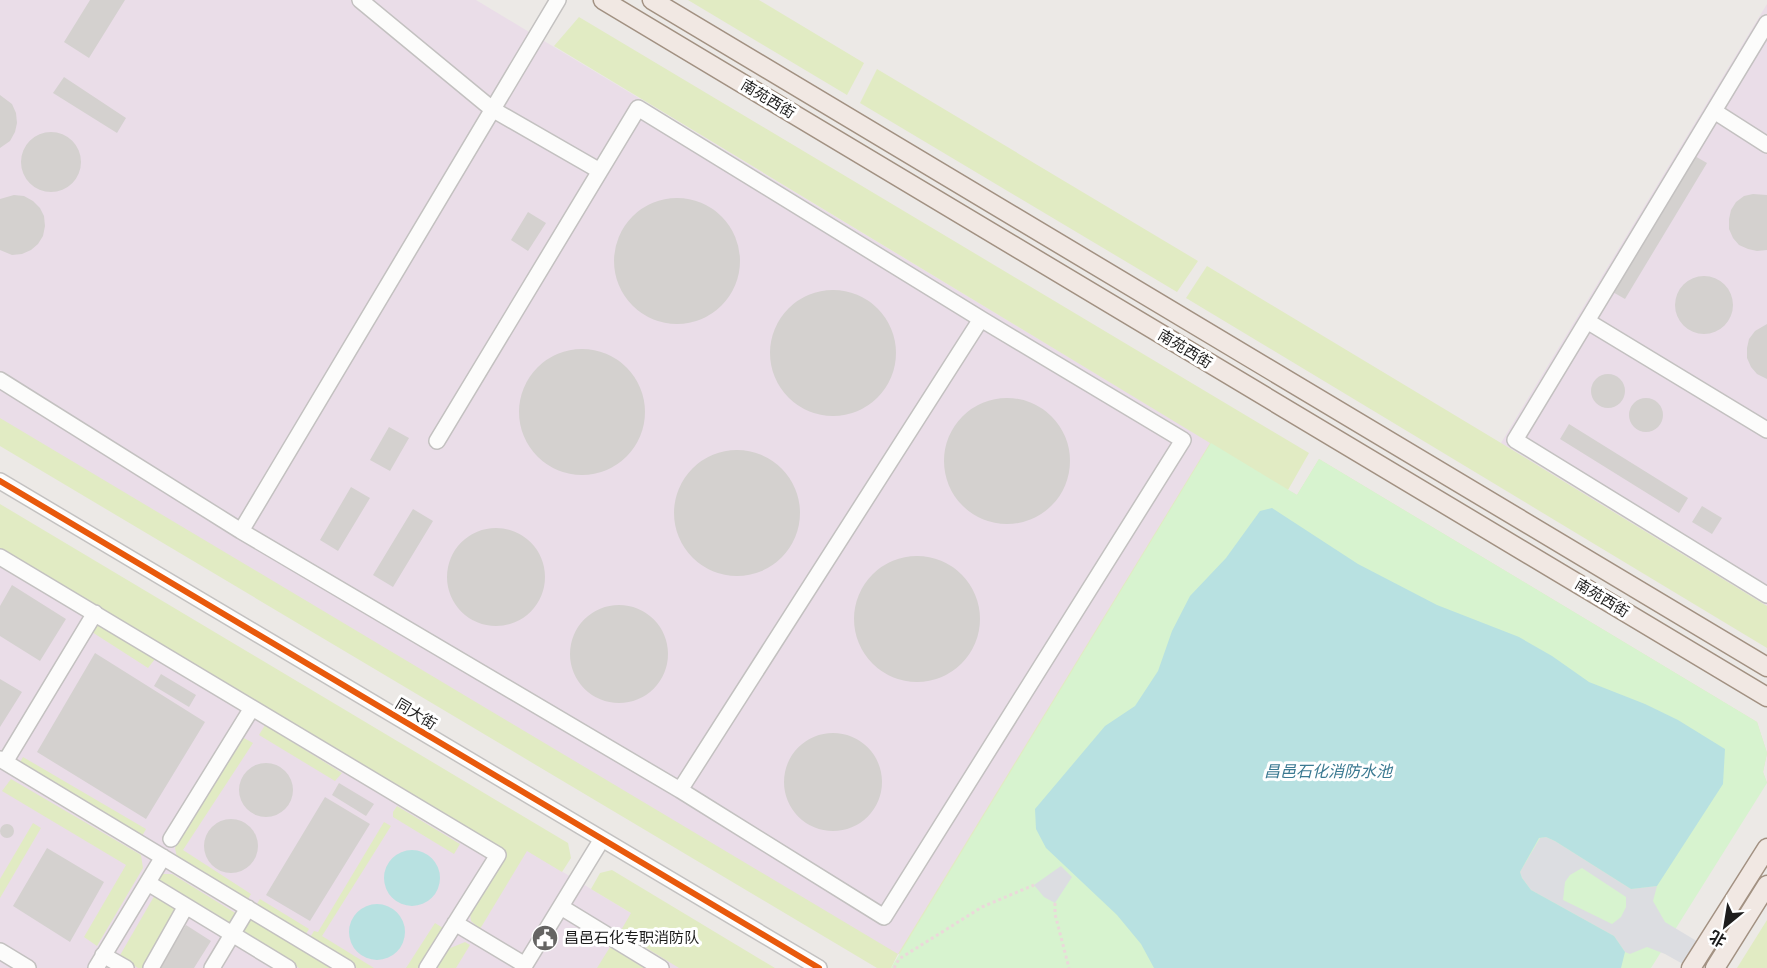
<svg xmlns="http://www.w3.org/2000/svg" width="1767" height="968" font-family="'Source Sans 3','Noto Sans SC',sans-serif">
	<rect width="100%" height="100%" fill="#ece9e6"/>
	<path fill="#eadde8" d="M0 0H476L1211 443 898 955 0 422Z
		M1767 4V606L1501 443Z
		M0 534 631 913 723 968H0Z"/>
	<path fill="#e1ebc3" d="M688 0H759L864 63 847 95Z
		M579 17 1309 453 1288 490 1297 495 1319 459 1757 722 1767 753 1763 772 1767 783 898 954 891 968H877L0 446V418L898 954 1210 443 554 46Z
		M877 69 1198 261 1177 292 860 103Z
		M1207 266 1501 443 1767 606V648L1186 298Z
		M0 504 568 843 571 858 562 872 527 851 480 929 471 921 470 914 504 854 0 548Z
		M97 624 155 659 148 668 92 632Z
		M265 725 342 773 335 781 259 735Z
		M242 737 253 743 183 850 251 894 247 901 177 858 175 848 179 838Z
		M23 757 146 829 141 838 19 764Z
		M11 779 141 855 143 868 97 946 84 937 126 865 2 791Z
		M397 806 460 844 454 854 393 817V812Z
		M384 822 391 826 322 936 374 968H357L309 939 314 931 318 932Z
		M33 823 41 828 0 898V879Z
		M612 870 775 968H679L620 932 631 913 591 889 600 873Z
		M159 874H172L237 914 229 927 155 881Z
		M156 893 179 908 145 968H138L119 957Z
		M260 899 309 929 304 937 255 907Z
		M249 918 331 968H299L241 933Z
		M1767 920V968H1737Z
		M435 923 443 928 418 968H406Z
		M465 942 470 945 456 968H436L448 949Z
		M610 947 644 968H597Z"/>
	<path fill="#d7f3cf" d="M1211 443 1297 495 1319 459 1757 722 1767 753 1763 772 1767 783 1651 968H891Z"/>
	<path fill="#dcdde1" fill-rule="evenodd" d="M1546 837 1555 841 1631 889 1657 886 1653 901 1665 922 1705 946 1690 968 1665 954 1647 947 1630 954 1625 952 1614 936 1531 890 1522 878 1520 872 1540 838ZM1582 868 1626 897V907L1621 917 1612 924 1563 900 1565 882 1570 875Z
		M1061 866 1072 877 1055 903 1044 897 1034 885Z"/>
	<path fill="#b8e1e1" d="M1272 508 1358 564 1437 605 1519 637 1552 656 1589 682 1645 704 1678 720 1725 749 1723 784 1657 886 1631 889 1555 841 1546 837 1539 838 1520 872 1522 878 1531 890 1614 936 1625 952 1621 968H1154L1141 944 1117 915 1046 848 1036 829 1035 809 1105 726 1135 706 1158 671 1172 631 1190 596 1226 558 1260 511Z
		M384 878a28 28 0 1 1 56 0a28 28 0 1 1-56 0Z
		M349 932a28 28 0 1 1 56 0a28 28 0 1 1-56 0Z"/>
	<path fill="#d4d1cf" d="M90 0H125L89 58 64 42Z
		M64 77 126 118 117 133 53 93Z
		M0 95 12 104 16 113 17 123 15 132 10 141 0 148Z
		M21 162a30 30 0 1 1 60 0a30 30 0 1 1-60 0Z
		M1693 155 1707 163 1625 299 1611 291Z
		M1753 194 1767 195V250L1757 251 1748 249 1739 245 1733 238 1729 229V219L1731 210 1736 202 1744 196Z
		M14 195 24 196 33 201 40 208 44 216 45 226 43 236 38 244 31 250 22 254 12 255 0 250V199Z
		M614 261a63 63 0 1 1 126 0a63 63 0 1 1-126 0Z
		M528 212 546 223 528 251 511 240Z
		M1675 305a29 29 0 1 1 58 0a29 29 0 1 1-58 0Z
		M770 353a63 63 0 1 1 126 0a63 63 0 1 1-126 0Z
		M1767 324V379L1757 374 1751 367 1747 358V348L1749 339 1755 331Z
		M519 412a63 63 0 1 1 126 0a63 63 0 1 1-126 0Z
		M1591 391a17 17 0 1 1 34 0a17 17 0 1 1-34 0Z
		M944 461a63 63 0 1 1 126 0a63 63 0 1 1-126 0Z
		M1629 415a17 17 0 1 1 34 0a17 17 0 1 1-34 0Z
		M1569 424 1688 498 1679 513 1560 439Z
		M389 427 409 438 390 471 370 460Z
		M674 513a63 63 0 1 1 126 0a63 63 0 1 1-126 0Z
		M351 487 370 498 338 551 320 540Z
		M1702 506 1722 518 1712 534 1692 522Z
		M413 509 433 521 393 587 373 575Z
		M447 577a49 49 0 1 1 98 0a49 49 0 1 1-98 0Z
		M854 619a63 63 0 1 1 126 0a63 63 0 1 1-126 0Z
		M12 585 66 619 40 661 0 636V606Z
		M570 654a49 49 0 1 1 98 0a49 49 0 1 1-98 0Z
		M95 653 205 722 146 819 37 752Z
		M161 674 196 695 189 707 154 686Z
		M0 679 22 692 0 727Z
		M784 782a49 49 0 1 1 98 0a49 49 0 1 1-98 0Z
		M239 790a27 27 0 1 1 54 0a27 27 0 1 1-54 0Z
		M339 783 374 804 366 816 332 795Z
		M325 797 370 824 310 921 266 895Z
		M204 846a27 27 0 1 1 54 0a27 27 0 1 1-54 0Z
		M0 831a7 7 0 1 1 14 0a7 7 0 1 1-14 0Z
		M47 848 104 882 70 942 13 906Z
		M186 925 211 941 194 968H159Z"/>
	<g fill="none" stroke-linecap="round" stroke-linejoin="round">
		<defs>
			<path id="minor" d="M360 0 492 109 600 171
				M1767 23 1515 440 1767 595
				M1714 111 1767 145
				M1587 321 1767 430
				M0 380 241 531 680 790 981 319
				M437 441 638 108 981 319 1183 440 884 917 680 790
				M0 481 819 968
				M241 531 558 0
				M0 557 498 855 427 968
				M0 759 347 968
				M5 762 95 613
				M171 839 252 708
				M148 883 288 968
				M561 907 661 968
				M455 923 525 965 602 839
				M0 951 28 968
				M103 955 126 968
				M96 968 163 857
				M151 968 186 906
				M212 968 248 908"/>
			<path id="major" d="M603 0 1767 697
				M652 0 1767 667
				M1691 968 1767 848
				M1715 968 1767 885"/>
		</defs>
		<use href="#minor" stroke="#c3c1c0" stroke-width="18"/>
		<use href="#major" stroke="#a29182" stroke-width="21"/>
		<path stroke="#ebd8da" stroke-width="3" stroke-dasharray="3 3" stroke-linecap="butt" d="M1055 903V914L1069 968
			M894 968 899 959 982 907 1034 885"/>
		<use href="#minor" stroke="#fcfcfb" stroke-width="15"/>
		<use href="#major" stroke="#f1e8e3" stroke-width="18"/>
		<defs>
			<path id="cycleway" d="M0 481 819 968"/>
		</defs>
		<use href="#cycleway" stroke="#fff" stroke-width="10"/>
		<use href="#cycleway" stroke="#e8590c" stroke-width="6"/>
	</g>
	<defs>
		<symbol id="civic-disc" viewBox="-11 -11 22 22"><circle r="9.5" fill="#656463" stroke="#fff"/><path d="M-.6-6.5H3V-4.5H.6V-3L4-1V1h2V6H-6V1h2V-1L-.6-3ZM-1.2 2.5V6h2.4V2.5Z" fill="#fff"/></symbol>
	</defs>
	<g fill-rule="evenodd">
		<use href="#civic-disc" x="530" y="923" width="30" height="30"/>
	</g>
	<g text-anchor="middle" stroke-width="6" stroke-linejoin="round" paint-order="stroke">
		<g font-size="15" fill="#1d1d1d" stroke="#fff">
			<text transform="translate(768 99) rotate(31)" y="5">南苑西街</text>
			<text transform="translate(1185 349) rotate(31)" y="5">南苑西街</text>
			<text transform="translate(1602 598) rotate(31)" y="5">南苑西街</text>
			<text transform="translate(416 714) rotate(31)" y="5">同大街</text>
		</g>
		<g font-size="15" fill="#1d1d1d" stroke="#fff" text-anchor="start">
			<text x="564" y="943">昌邑石化专职消防队</text>
		</g>
		<g font-size="16" font-style="italic" fill="#3b7991" stroke="#fff">
			<text x="1328" y="777">昌邑石化消防水池</text>
		</g>
	</g>
	<g transform="translate(1725 926) rotate(210)" stroke="#ffffff" stroke-width="4.5" paint-order="stroke">
	<path d="M0-4.5L10 22L0 15L-10 22Z" fill="#1d1d1d"/>
	<text y="-9" font-size="16" font-weight="bold" text-anchor="middle" fill="#1d1d1d">北</text>
	</g>
</svg>
